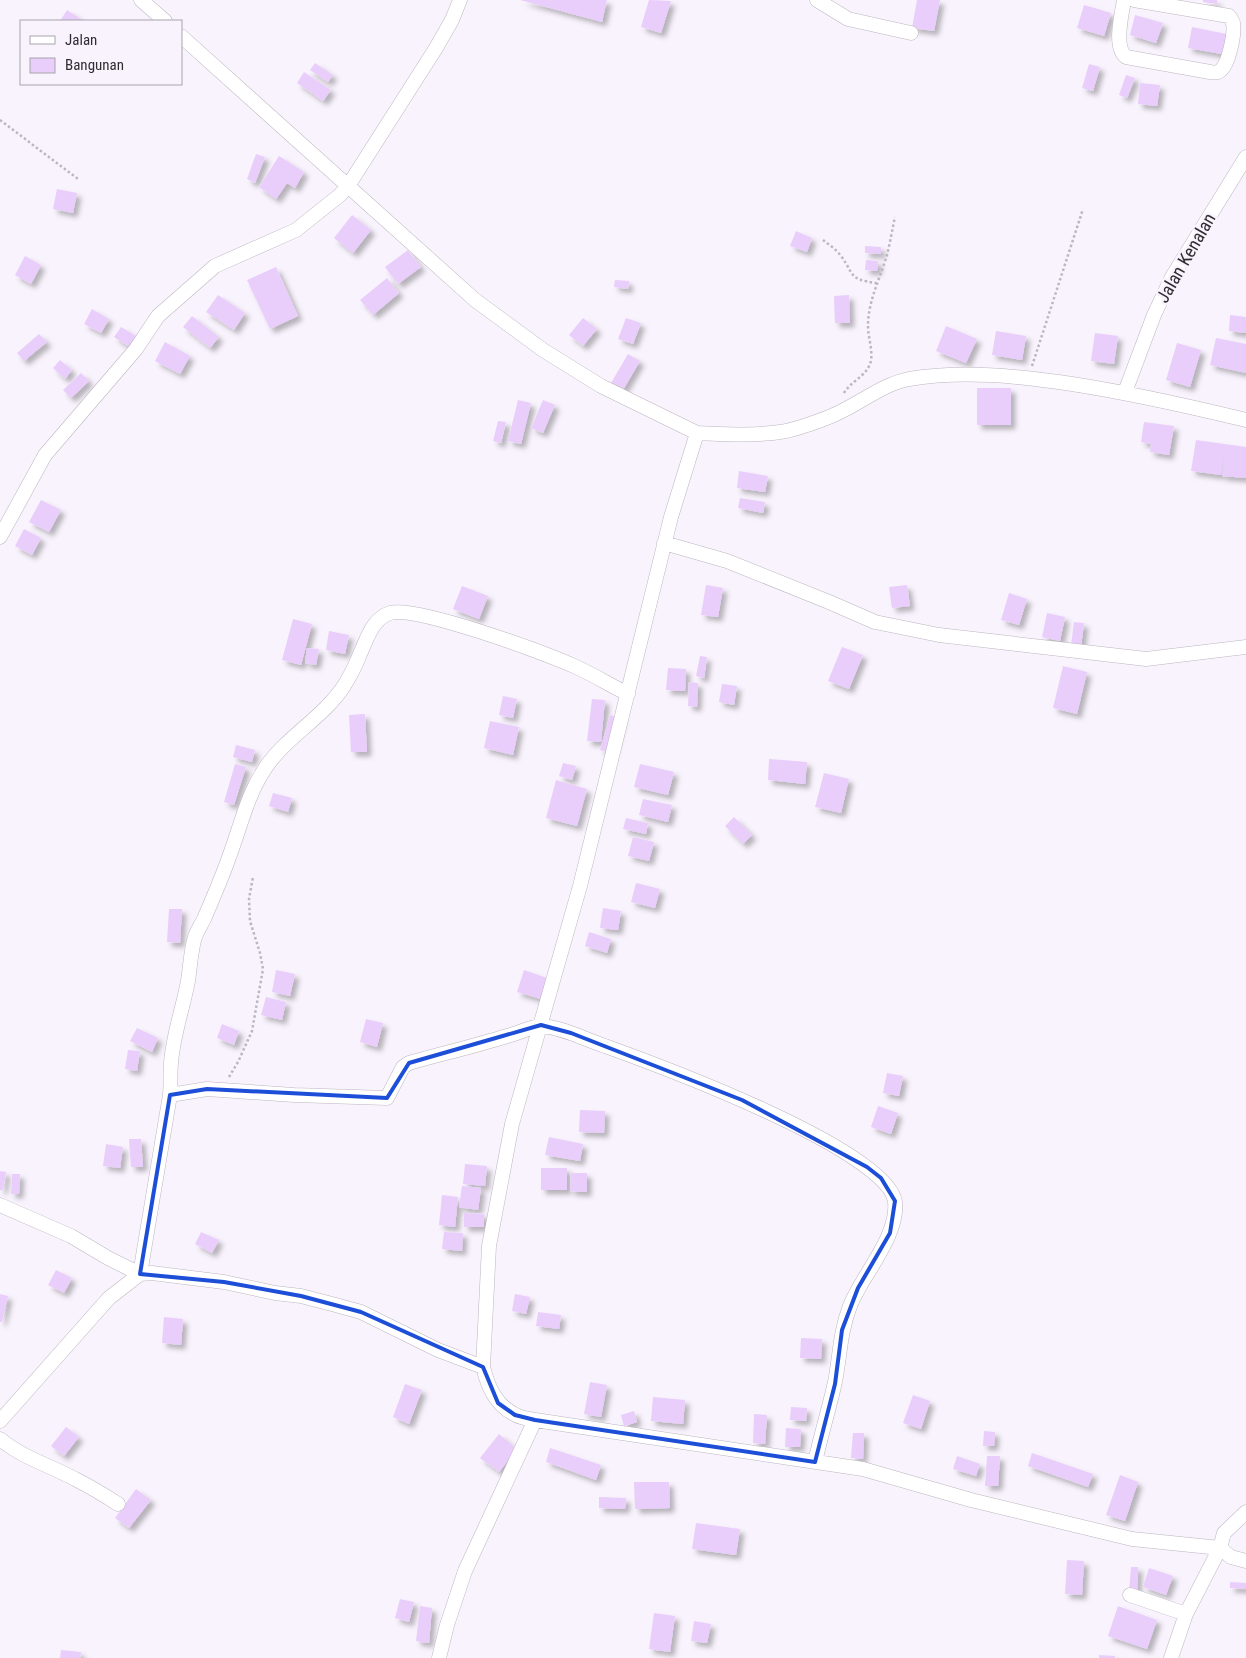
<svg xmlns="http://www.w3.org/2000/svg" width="1246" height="1658" font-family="'Roboto Condensed',sans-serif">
	<defs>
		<filter id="shadow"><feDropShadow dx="4.5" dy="4.5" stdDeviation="2.5" flood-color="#0004"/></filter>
	</defs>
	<rect width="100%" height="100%" fill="#f9f3fd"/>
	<path fill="#e9cefb" filter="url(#shadow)" d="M520 0H607L602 22Z
		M649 0 671 1 661 33 641 27Z
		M917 0H940L934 31 912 28Z
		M1203 0H1217V4L1203 2Z
		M1084 5 1111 13 1104 36 1077 28Z
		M67 10 84 21H60Z
		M1135 15 1163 23 1156 43 1130 35Z
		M1192 27 1231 35 1227 55 1188 48Z
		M315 63 333 75 328 82 310 70Z
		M1089 64 1100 67 1093 91 1082 88Z
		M304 72 331 90 323 101 297 83Z
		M1126 75 1135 78 1127 98 1119 95Z
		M1140 83 1160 85 1157 106 1138 104Z
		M256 154 265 157 255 183 247 179Z
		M279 156 304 172 295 188 287 183 276 199 259 187Z
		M57 189 77 193 73 213 53 209Z
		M352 215 371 230 353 253 334 238Z
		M796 231 812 238 807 252 790 246Z
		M865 246 881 247V254L865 253Z
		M408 250 421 267 398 284 385 267Z
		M25 256 41 265 31 284 15 275Z
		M866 260 878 261 877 271 865 270Z
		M276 267 298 316 270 329 247 280Z
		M387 278 399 293 373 315 360 300Z
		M615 280 629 281 628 289 614 287Z
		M218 295 245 313 234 330 206 312Z
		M849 295 850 323H835L834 296Z
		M92 309 109 319 101 333 84 324Z
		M1230 315 1246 317V333L1229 331Z
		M192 316 219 337 210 348 183 327Z
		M583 318 597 329 583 346 569 335Z
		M626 318 641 323 633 344 618 339Z
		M946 326 977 339 966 363 936 351Z
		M121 327 136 336 128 346 114 337Z
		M996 331 1026 336 1022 360 992 355Z
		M1095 333 1118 336 1114 364 1091 361Z
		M39 334 47 342 24 361 17 353Z
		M1216 338 1246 344V373L1210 365Z
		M165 342 190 356 180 374 155 361Z
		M1177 343 1201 350 1190 387 1166 380Z
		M628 354 640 361 623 390 611 383Z
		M60 360 72 370 65 379 53 368Z
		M81 373 89 381 71 398 63 390Z
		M977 388H1011V425H977Z
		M518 400 531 403 521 444 508 441Z
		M543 400 555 405 543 433 531 428Z
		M498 421 506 422 501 443 493 441Z
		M1144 422 1174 426 1169 455 1150 452 1151 444 1141 442Z
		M1196 440 1246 447V478L1222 476 1224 455 1221 475 1191 471Z
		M739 471 768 476 765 492 737 488Z
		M740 498 765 502 763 513 738 508Z
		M41 500 61 510 49 532 29 522Z
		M24 529 41 538 32 555 15 546Z
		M706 585 723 588 718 617 701 615Z
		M907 585 910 606 892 608 889 587Z
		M462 586 488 596 479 619 453 609Z
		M1009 593 1027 599 1019 625 1001 620Z
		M1047 613 1065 617 1060 641 1042 637Z
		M293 619 312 624 301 665 282 660Z
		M1074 622 1084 623 1081 647 1071 645Z
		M329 631 349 635 345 654 326 650Z
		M842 647 863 655 849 689 828 681Z
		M307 648 319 649 316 665 305 663Z
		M700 656 707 657 704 678 696 676Z
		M1063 666 1087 672 1077 714 1053 708Z
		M668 668 686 669 685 691 666 690Z
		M689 682 698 683 697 707 688 706Z
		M722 684 737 686 734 705 719 702Z
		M503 696 517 699 513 718 499 715Z
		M592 699 605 700 601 742 587 741Z
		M365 714 367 752H351L349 715Z
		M610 715 621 718 611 753 600 750Z
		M490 721 519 727 513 755 484 748Z
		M236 745 255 750 252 762 233 757Z
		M769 759 807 762 805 784 768 780Z
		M563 763 576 766 572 780 559 776Z
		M235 764 246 767 234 805 224 802Z
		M640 764 674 772 668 795 634 787Z
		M824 773 849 779 841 813 815 807Z
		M556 780 587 789 577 826 546 818Z
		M273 793 292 798 288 812 269 806Z
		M643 799 672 805 668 822 639 815Z
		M734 817 752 835 743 844 725 826Z
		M626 818 648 823 646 834 623 829Z
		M633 837 654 842 649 861 628 856Z
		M636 883 660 889 655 908 631 902Z
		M603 908 621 911 618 930 600 928Z
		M169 909H182L180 943 167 942Z
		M589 932 611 939 607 953 585 946Z
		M276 970 295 974 290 996 272 992Z
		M524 970 550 979 544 1000 517 992Z
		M266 997 286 1002 282 1020 261 1015Z
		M366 1019 383 1023 377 1047 360 1042Z
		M222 1024 239 1031 234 1045 217 1038Z
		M137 1028 158 1038 152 1052 130 1041Z
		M128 1050 140 1051 137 1071 125 1069Z
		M887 1073 903 1076 899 1096 883 1093Z
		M878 1106 898 1113 891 1134 871 1127Z
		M580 1110 605 1111 604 1133 579 1132Z
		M549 1137 583 1144 580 1161 545 1155Z
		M129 1139H141L143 1167H131Z
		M106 1144 123 1147 120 1168 103 1166Z
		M465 1164 487 1166 485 1186 463 1184Z
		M541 1168H567V1190H541Z
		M0 1171 6 1172 3 1190H0Z
		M571 1173H587V1192L570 1191Z
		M12 1174H20L19 1194H11Z
		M462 1186 481 1188 478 1210 459 1207Z
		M442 1195 458 1197 455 1227 439 1225Z
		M464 1213 484 1214V1227H464Z
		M201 1232 219 1240 212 1253 195 1244Z
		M444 1232 463 1233 462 1251 442 1249Z
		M56 1270 72 1278 64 1293 48 1285Z
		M0 1294 8 1296 2 1322H0Z
		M515 1294 530 1297 526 1314 512 1311Z
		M538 1312 561 1315 559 1329 536 1326Z
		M164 1317 183 1319 181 1345 162 1343Z
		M801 1338 822 1339 821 1359 800 1358Z
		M590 1382 607 1385 601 1417 584 1414Z
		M405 1384 422 1390 409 1424 393 1417Z
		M913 1395 930 1401 921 1429 903 1423Z
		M653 1397 685 1400 683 1424 651 1421Z
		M791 1407 807 1408 806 1421 790 1420Z
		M634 1411 637 1422 624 1426 621 1415Z
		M754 1414 767 1415 765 1444 753 1443Z
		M66 1427 79 1437 64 1456 51 1446Z
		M786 1428 801 1429 800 1447H785Z
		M984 1431 995 1432 994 1446H983Z
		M853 1433H864L863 1459 851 1458Z
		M499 1434 517 1449 499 1472 480 1458Z
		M550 1448 601 1465 596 1480 546 1462Z
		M1032 1453 1093 1474 1088 1487 1028 1466Z
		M957 1456 980 1464 976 1476 953 1469Z
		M987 1456H1000L998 1486H985Z
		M1120 1475 1138 1482 1125 1521 1106 1515Z
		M634 1482H669L670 1508 635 1509Z
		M136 1489 151 1500 129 1528 115 1518Z
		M599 1497 626 1498 625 1509 599 1508Z
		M696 1523 740 1529 736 1555 692 1549Z
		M1067 1560 1084 1561 1082 1595 1065 1594Z
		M1131 1567H1138L1137 1593H1129Z
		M1149 1568 1173 1576 1166 1595 1143 1587Z
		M1230 1582 1246 1583V1589L1230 1588Z
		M400 1599 414 1602 409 1622 395 1618Z
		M420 1606 432 1608 429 1643 416 1641Z
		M1118 1606 1157 1620 1147 1649 1108 1636Z
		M654 1613 675 1616 670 1652 649 1649Z
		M694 1621 711 1624 707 1643 691 1641Z
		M61 1650 81 1652 80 1658H60Z
		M1099 1655 1115 1656V1658H1099Z"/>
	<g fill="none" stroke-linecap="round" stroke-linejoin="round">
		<defs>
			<path id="minor" d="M141 0 165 21
				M817 0 848 19 911 33
				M1124 0C1122 14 1113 47 1126 57L1210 72C1214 73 1218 73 1221 70 1229 63 1235 33 1233 23 1232 21 1231 18 1229 16L1134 0
				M181 36 475 300 543 350 601 386 697 433 671 517 580 886 512 1124 489 1246 483 1367C488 1387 496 1406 516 1415 521 1418 529 1419 535 1420L863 1469 971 1500 1132 1539 1220 1548 1231 1557 1246 1561
				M1125 392 1154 315 1172 277 1246 157
				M697 433C724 434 753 436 780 432 792 431 826 419 838 413 862 402 883 384 909 379 963 370 1018 376 1072 384 1130 393 1188 406 1246 420
				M0 537 45 455 136 349 158 316 215 266 296 230 340 195 348 186 436 48 452 20 460 0
				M664 543 727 561 829 602 875 622 939 635 1146 659 1246 647
				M170 1095 207 1089 294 1095 387 1098 403 1067 409 1063C441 1054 475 1046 507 1036 517 1034 534 1025 542 1026 564 1028 584 1039 605 1046 655 1064 889 1150 895 1202 899 1236 862 1275 850 1306 840 1332 840 1356 835 1382 829 1409 821 1435 815 1462
				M0 1205 71 1236 108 1258 140 1274 170 1095C171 1085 170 1074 171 1063 173 1035 183 1008 188 981 190 968 191 949 195 937 197 931 201 925 204 919 212 900 221 880 228 860 240 829 246 798 264 770 285 737 322 719 344 686 350 676 356 665 360 654 367 639 372 619 390 613 415 605 545 653 574 666 592 674 610 685 628 694
				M0 1421 109 1298 140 1274 152 1273 224 1282 275 1293 301 1296 332 1304 361 1312 438 1350 483 1367
				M0 1439C23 1458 49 1465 75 1479 89 1486 104 1495 118 1504
				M1130 1595 1186 1614
				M439 1658 447 1625 465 1571 535 1420
				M1171 1658 1186 1614 1220 1548 1224 1533 1246 1512"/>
		</defs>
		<use href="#minor" stroke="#bcb6bf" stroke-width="15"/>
		<path stroke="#bbb6bf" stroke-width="2.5" stroke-dasharray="2.5 2.5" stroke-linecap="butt" d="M0 120 78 179
			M823 240C829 245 836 249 841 256 855 275 848 279 876 283
			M1032 366 1083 209
			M844 393C850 382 865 377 870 364 874 353 868 338 868 326 868 302 879 281 886 258 890 245 892 230 895 217
			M229 1077 238 1062 252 1031 263 969 260 953 250 921 249 899 253 877"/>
		<use href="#minor" stroke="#fff" stroke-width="14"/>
	</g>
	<path fill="none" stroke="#1d4ed8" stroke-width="4" stroke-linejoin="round" d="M541 1025 571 1033 742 1100 867 1167 881 1178 895 1201 890 1233 858 1288 842 1330 835 1384 815 1462 535 1420 515 1415 498 1403 483 1367 361 1312 301 1296 224 1282 140 1274 170 1095 207 1089 387 1098 409 1063Z"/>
	<g text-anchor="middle" stroke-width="5" stroke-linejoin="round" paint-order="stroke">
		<g font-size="18" fill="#2f2d31" stroke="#f9f3fd">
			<text transform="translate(1186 258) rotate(-60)" y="6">Jalan Kenalan</text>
		</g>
	</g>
	<rect x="20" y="20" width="162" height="65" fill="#f9f3fd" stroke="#a8a4ab"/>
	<rect x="30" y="36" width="25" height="8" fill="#ffffff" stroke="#a8a4ab"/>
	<text x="65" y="45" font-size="15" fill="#2f2d31">Jalan</text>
	<rect x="30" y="58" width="25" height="15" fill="#e9cefb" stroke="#a8a4ab"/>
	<text x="65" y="70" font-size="15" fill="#2f2d31">Bangunan</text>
</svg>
